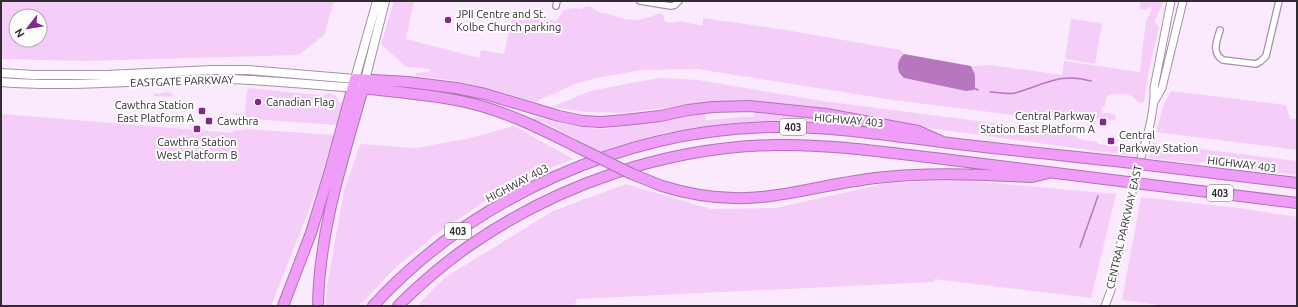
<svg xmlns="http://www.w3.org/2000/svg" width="1298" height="307" font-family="Ubuntu,sans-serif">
	<rect width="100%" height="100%" fill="#fbeafd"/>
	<path fill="#f5cdf9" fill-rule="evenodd" d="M1 1H334L324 35 299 55 85 61 1 59ZM16 16H40V40H16Z
		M394 1H414L406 39 479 58 481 50 504 54 510 26 514 14C526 8 542 17 554 21L557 20 564 10 573 8 581 9 586 6 591 7 601 13 609 14 624 19 636 20 651 17 659 13 663 15 664 20 669 23 681 21 703 26V18L786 30 900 50 904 54 900 57V76L904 78 966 91 972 90 973 69 971 66 990 65 1062 75 1064 61 1140 72 1146 21 1152 10 1150 6 1146 10 1140 9V1H1164L1154 22 1159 27 1148 74 1144 101 1142 103C1134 102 1136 97 1129 95 1126 94 1122 94 1119 94 1110 93 1105 96 1105 106H1102L1101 113H1108L1116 115 1115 120 1080 117 1062 121 893 100 697 69 641 70 596 78 575 84 535 102 485 88 449 80 416 76V73L429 72 430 69 406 67 381 44Z
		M1071 19 1102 23 1095 64 1065 59Z
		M661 78 698 80 823 101 1063 132 1078 137 1077 139 1098 142V144L1131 148 1135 151 1134 156 906 125 802 106 750 100 708 103 623 113 586 112 551 107 591 91 630 83Z
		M249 88 305 94 325 95 330 93 336 96 340 103H342L341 110 337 125 249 119 233 114V113L245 114 247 91Z
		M1171 91 1286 105 1290 119H1297V150L1156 132 1164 104Z
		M168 92 173 94 172 97 154 96 153 95 154 94Z
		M755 110 783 112 843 121 844 124 809 120 739 122 664 133 599 152 542 121 538 124 532 121 535 116 563 124 591 128 604 129 621 127 704 113 706 120 754 116Z
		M1 114 233 133V131L248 129 334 135 318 187 271 306H1Z
		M514 126 573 159 510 185 439 232 395 268 359 306H326L327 286 344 191 360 144 416 148 471 138Z
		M1152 143 1297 161V175L1227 166 1226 162 1211 161 1195 163 1149 158Z
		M961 180 1116 194 1091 298 934 279V282L577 299 574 306H417L444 278 553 211 626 184 711 209 775 208 888 183Z
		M1141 197 1239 208 1297 217V306H1166L1122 300Z"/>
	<path fill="#b777be" d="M904 54 971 66 975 75V88L974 90 966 91 904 78C896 73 896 60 904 54Z"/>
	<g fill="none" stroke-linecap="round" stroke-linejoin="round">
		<path stroke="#b777be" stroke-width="1.5" d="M974 88 978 90
			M990 92C998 92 1008 95 1015 93 1045 85 1059 72 1091 81
			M1080 247 1098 196"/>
		<defs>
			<path id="minor" d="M640 1 671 6 675 5 679 1
				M556 6 557 1
				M1220 30C1217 40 1211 53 1223 60L1256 64 1261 61 1266 56 1279 1"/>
			<path id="tertiary" d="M1154 102 1162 88 1183 1
				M1105 306 1111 290C1119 251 1127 211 1137 172 1144 145 1155 117 1154 88L1171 1"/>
			<path id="secondary" d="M1 73 34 75H106L212 70H248L355 79 377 1
				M1 82C74 88 147 79 220 79 268 79 315 86 363 88L385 1"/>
			<path id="motorway" d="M1147 165 1297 183
				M1143 184 1297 203
				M662 186C697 197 734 201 770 196 809 191 847 180 886 177 935 172 983 175 1032 177L1045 174
				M283 306 311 233 331 167 355 79 408 82 456 88 485 94 559 116 583 121 601 122 625 120 660 116 688 110 713 107 750 106 826 114 918 131 943 142
				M318 306C319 231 343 159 363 88 402 93 442 95 481 106 513 115 543 130 573 145
				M373 306C472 198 625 129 772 127 829 126 886 135 942 142 1006 150 1069 156 1133 163
				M398 306C420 284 443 264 469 246 558 184 667 147 776 145 829 144 882 152 935 158 999 166 1064 174 1128 182"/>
		</defs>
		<use href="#minor" stroke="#a591a7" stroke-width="8"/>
		<use href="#tertiary" stroke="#a591a7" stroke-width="9"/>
		<use href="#secondary" stroke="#a591a7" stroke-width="10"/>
		<use href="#motorway" stroke="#ae74b4" stroke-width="12"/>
		<use href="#minor" stroke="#fff" stroke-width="5.5"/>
		<use href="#tertiary" stroke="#fff" stroke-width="7"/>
		<use href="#secondary" stroke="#fff" stroke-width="8"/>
		<use href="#motorway" stroke="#f09cf9" stroke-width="10"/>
		<defs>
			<path id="motorway-bridge" d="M573 145 632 174 662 186
				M1133 163 1147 165
				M1128 182 1143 184"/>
		</defs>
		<use href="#motorway-bridge" stroke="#ae74b4" stroke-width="12" stroke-linecap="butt"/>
		<use href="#motorway-bridge" stroke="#f09cf9" stroke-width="10"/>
	</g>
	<g fill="#852690" stroke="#fdfdfd" stroke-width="1.5">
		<circle cx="448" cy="20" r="4"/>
		<circle cx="258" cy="102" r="4"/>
		<rect x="198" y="107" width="8" height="8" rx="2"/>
		<rect x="205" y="117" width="8" height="8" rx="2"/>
		<rect x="1099" y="118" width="8" height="8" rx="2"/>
		<rect x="193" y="125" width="8" height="8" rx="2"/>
		<rect x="1107" y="137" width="8" height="8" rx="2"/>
	</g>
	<g text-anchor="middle" stroke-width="4" stroke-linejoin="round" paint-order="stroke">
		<g fill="#fdfdfd" stroke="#706a70" stroke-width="1">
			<rect x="780" y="119" width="26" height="16" rx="3"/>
			<rect x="1207" y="185" width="26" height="16" rx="3"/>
			<rect x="445" y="223" width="26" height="16" rx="3"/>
		</g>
		<g font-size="10" font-weight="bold" fill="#332b34">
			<text x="793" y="131">403</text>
			<text x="1220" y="197">403</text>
			<text x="458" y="235">403</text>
		</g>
		<g font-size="11" fill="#332b34" stroke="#fdfdfd" text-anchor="start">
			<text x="456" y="18">JPII Centre and St.<tspan x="456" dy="13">Kolbe Church parking</tspan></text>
			<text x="266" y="106">Canadian Flag</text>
			<text x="194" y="109" text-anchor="end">Cawthra Station<tspan x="194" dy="13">East Platform A</tspan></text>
			<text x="1095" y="120" text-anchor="end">Central Parkway<tspan x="1095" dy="13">Station East Platform A</tspan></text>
			<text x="217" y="125">Cawthra</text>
			<text x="1119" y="139">Central<tspan x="1119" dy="13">Parkway Station</tspan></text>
			<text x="197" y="146" text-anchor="middle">Cawthra Station<tspan x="197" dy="13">West Platform B</tspan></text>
		</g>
		<g font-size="11" fill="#332b34" stroke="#fdfdfd">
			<text transform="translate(182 81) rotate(-2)" y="4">EASTGATE PARKWAY</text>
			<text transform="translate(849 120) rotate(5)" y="4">HIGHWAY 403</text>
			<text transform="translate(1242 164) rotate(7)" y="4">HIGHWAY 403</text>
			<text transform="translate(517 183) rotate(-28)" y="4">HIGHWAY 403</text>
			<text transform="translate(1124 227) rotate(-77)" y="4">CENTRAL PARKWAY EAST</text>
		</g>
	</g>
	<rect width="1298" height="307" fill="none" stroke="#332b34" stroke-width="4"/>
	<g transform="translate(28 28) rotate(239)"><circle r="19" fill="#fdfdfd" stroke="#aca9ad"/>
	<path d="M0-3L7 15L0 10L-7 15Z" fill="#852690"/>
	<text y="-6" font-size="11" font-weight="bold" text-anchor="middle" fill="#332b34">N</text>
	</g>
</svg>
